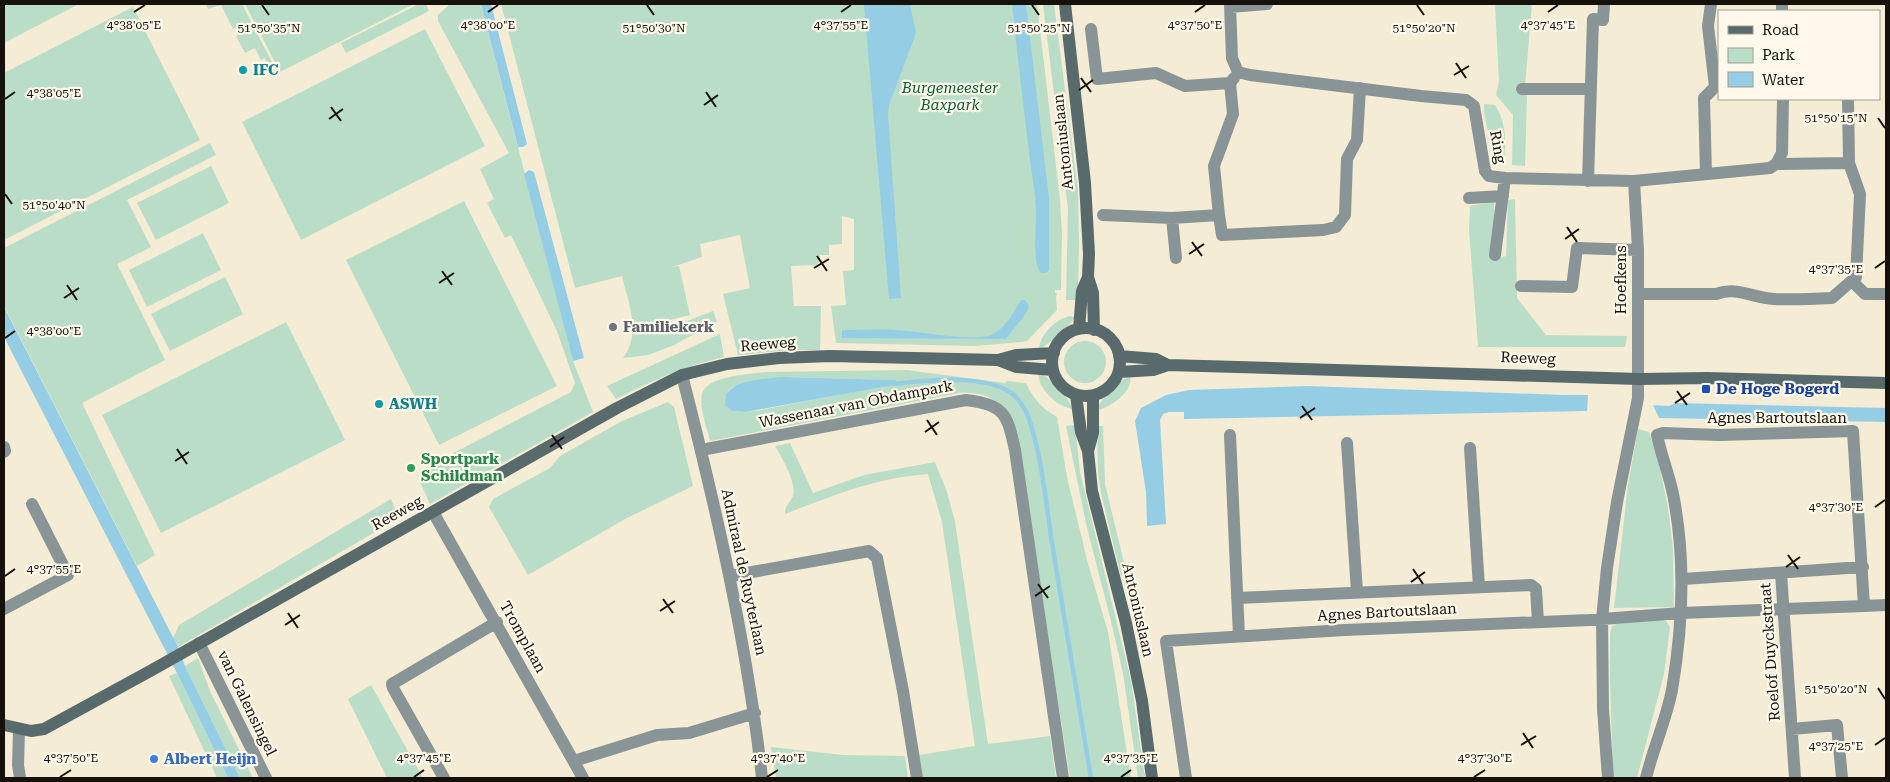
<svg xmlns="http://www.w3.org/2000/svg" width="1890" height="782" font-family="'Roboto Serif',serif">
	<rect width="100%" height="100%" fill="#f5ecd5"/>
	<path fill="#baddc7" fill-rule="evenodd" d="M4 4H79L4 43Z
		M206 4H242L274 66 270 68 265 58 261 60 255 48 245 53 236 36 240 34 237 27 233 29 221 5 208 9Z
		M245 4H414L280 72Z
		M419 4H426L429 11 346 53 341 43Z
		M450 4H481L573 361 593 412 430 504 419 480 421 472 438 461 571 392 575 383 557 331 511 235 505 238 487 203 494 199 480 169 509 153 438 21V15Z
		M501 4H1037L1060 200 1062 234 1061 290H1055V293H1057L1056 298 1057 310 1027 341 1022 342 976 346 836 343 831 306 846 305 843 271 854 270V219L842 216V244L829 245V255H820L817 265 791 266 794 306H821L820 350H791L738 355 723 294 750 288 740 235 700 244 702 257 672 267 679 266 690 315 653 324 656 333 713 311 717 322 672 346 648 355 623 358C642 333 628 303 622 276L575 288Z
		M1043 4H1054L1078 191 1079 242 1078 300H1066L1068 209Z
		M1495 4H1532L1525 86 1527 97 1525 166 1512 165 1513 115 1496 95 1499 81Z
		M133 7 200 140 4 240V73Z
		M425 29 485 146 301 240 242 122Z
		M1484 104 1495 105C1508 125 1505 143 1504 165H1495L1484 113Z
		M210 143 216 155 127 200 151 247 117 264 165 360 82 403 155 555 137 566 4 306V248Z
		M211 166 229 203 156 240 137 203Z
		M1515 199 1517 298 1546 335 1627 336 1625 347H1476L1478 346 1469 230 1470 206 1494 202 1496 259 1506 256 1508 200Z
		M464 201 557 386 439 445 346 260Z
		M203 233 221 270 147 307 129 270Z
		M225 277 243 314 170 351 151 314Z
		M1070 316 1075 317C1070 326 1049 345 1039 349 1040 334 1056 319 1070 316Z
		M286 322 345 440 161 533 102 415Z
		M720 334 724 357C685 366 651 381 616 399L607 386Z
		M1064 362a21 21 0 1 1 42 0a21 21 0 1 1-42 0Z
		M907 370 1005 383 1007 381 1026 383C1033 398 1042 409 1057 417L1067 477 1087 560 1108 632 1131 778H1070L1016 432C1000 405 995 391 959 393L710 441C707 427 699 409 702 394 706 376 750 374 766 372ZM782 377 896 380 898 383 761 410 745 412 732 411 728 391 733 387Z
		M1038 372C1048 375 1070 399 1073 409 1057 407 1038 389 1038 372Z
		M1130 377C1134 391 1110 408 1097 410 1102 397 1117 380 1130 377Z
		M668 402 674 407 693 486 625 519 528 575 489 507 493 499 550 468 560 456 622 421Z
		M1075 425 1080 472 1131 681 1145 778H1138L1123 673 1110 617 1087 528 1066 426Z
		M1097 426H1103L1105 484 1127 575 1121 576 1101 493 1098 472Z
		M1638 429 1649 432 1659 464 1668 508 1673 548 1674 607 1614 608 1628 485Z
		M790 443 813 493 864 475 935 462 947 492 955 522 988 744 1050 736 1056 778H923L919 755 975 746 942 522 928 474C878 477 832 496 785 514 784 507 790 503 793 496 797 483 782 458 775 446Z
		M391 499 396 512 394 521 178 647 173 638 179 625Z
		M1662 620 1666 621 1670 627 1664 674 1637 778H1613L1610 678V634L1612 626 1617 624Z
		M198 658 210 691 253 778H240L185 666Z
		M177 673 228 778H217L169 676Z
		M371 685 423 778H387L348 699Z
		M771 747 843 755 905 756 908 778H776Z"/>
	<path fill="#95cee4" d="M481 4H491L527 144 523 147H518Z
		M864 4H910L916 33 889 105 888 114 901 298 889 299Z
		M1012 4H1026L1049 198V270L1046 273H1041C1031 260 1037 225 1036 209 1035 189 1031 171 1029 152 1023 102 1017 53 1012 4Z
		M529 170 534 172 584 358 573 361 524 174Z
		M1021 300H1025L1029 306 1027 312 1006 339 842 338V330C860 330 878 329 896 330 917 331 973 342 991 335 1005 329 1014 312 1021 300Z
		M4 307 178 647 185 666 240 778H228L177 673 4 337Z
		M782 377 896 380 898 384 745 412 732 411 725 405 726 395C735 379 765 379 782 377Z
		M1307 386 1564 395H1588L1587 411 1184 419V412H1169L1163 414 1160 420 1166 524 1147 526 1146 492 1135 421 1141 408 1166 395 1189 390Z
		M1675 403 1886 408V422L1659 418 1653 405 1669 406Z"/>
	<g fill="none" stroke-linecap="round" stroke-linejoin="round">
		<path stroke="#95cee4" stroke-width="4.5" d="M894 384C926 380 990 373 1015 396 1020 401 1027 412 1029 419 1043 461 1046 506 1053 549 1066 626 1079 702 1091 778"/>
		<path stroke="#889495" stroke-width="12" d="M1230 4 1232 58 1238 72 1250 75 1421 96 1466 100 1474 106 1485 171 1489 176 1505 178 1634 181 1770 168 1776 164 1782 153 1783 99
			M1782 4V11
			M1230 7 1267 4
			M1091 29 1097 79 1156 73 1185 86 1230 83 1234 78
			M1522 89H1590
			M1776 164 1849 163
			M1706 174 1704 98 1715 87 1708 26 1711 4
			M1588 181 1593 19 1603 20 1604 4
			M1469 198 1503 196
			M1103 215 1172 218 1219 215 1214 166 1233 114 1230 83
			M1219 215 1222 235 1323 230 1336 227 1345 215 1347 159 1357 140 1360 88
			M1172 218 1176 258
			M1495 255 1505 178
			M1852 281 1865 294H1886
			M1521 286 1572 287 1577 248 1638 250
			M1638 294H1716C1738 286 1752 298 1774 299 1793 300 1813 299 1832 298L1856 277 1860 194 1849 163 1848 99
			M682 375C716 508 747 642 762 778
			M1230 435 1239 636
			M1347 443 1357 592
			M4 447 5 451 4 452
			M1470 448 1479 587
			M701 450 966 400C1005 405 1007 414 1015 450L1063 778
			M433 512 583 778
			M1781 573 1795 778
			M730 576 869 551 877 558 903 691 917 778
			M1683 579 1863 567
			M1237 598 1531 585 1536 589 1538 622
			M1864 606 1886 605
			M4 609 68 575 32 504
			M199 643 266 778
			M1792 729 1837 725 1842 778
			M19 730 18 765 20 778
			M574 761 657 735 689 733 755 713
			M444 778 393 688 392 684 497 622
			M1186 778 1166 641 1345 630 1589 620 1681 613 1864 606 1853 431 1719 435 1663 433 1657 435C1661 455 1669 474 1673 494 1686 559 1683 625 1672 690 1666 720 1653 749 1646 778
			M1608 778 1603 709 1602 619 1607 568 1617 502 1638 398V250L1634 181"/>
		<path stroke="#586a6b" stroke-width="12" d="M1065 4 1085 183 1089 254 1088 277 1082 291 1079 329
			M1088 277 1093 293 1094 330
			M1052 362a34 34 0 1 1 68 0a34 34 0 1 1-68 0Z
			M1119 356 1156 359 1168 365
			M998 360 1016 355 1054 353
			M1119 372 1153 370 1168 365 1639 379 1707 378 1886 383
			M1076 395 1081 432 1088 451 1092 491 1126 623 1142 701 1152 778
			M1088 451 1093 433V396
			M4 725 31 731 44 729 152 670 617 408 682 375 727 364 779 358 830 356 998 360 1016 367 1053 370"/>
	</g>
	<path fill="none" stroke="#16120b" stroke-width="2" d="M262 5 269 15M647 5 654 15M1032 5 1039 15M1417 5 1424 15M134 12 145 5M488 12 498 5M841 12 851 5M1195 12 1205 5M1548 12 1558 5M1456 63 1466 78M1454 75 1469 66M1081 78 1091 92M1079 90 1093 80M706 92 716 107M5 99 15 92M704 105 718 95M331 107 341 121M1878 118 1885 128M329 119 343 109M5 194 12 204M1567 227 1577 242M1565 239 1579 229M1192 242 1202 256M1189 254 1204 244M817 256 827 271M814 268 829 259M1875 268 1885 261M442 271 452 285M439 283 454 273M67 285 77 300M64 298 79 288M5 338 15 331M1677 391 1687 405M1675 403 1690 393M1302 406 1312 420M1300 418 1315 408M927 420 937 435M925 432 939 422M552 435 562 449M550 447 564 437M177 449 187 464M175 461 189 452M1875 507 1885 500M1788 555 1798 569M1786 567 1800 557M1413 569 1423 584M5 576 15 569M1411 582 1425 572M1038 584 1048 598M1035 596 1050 586M663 599 673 613M660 611 675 601M288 613 298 628M285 625 300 615M1878 688 1885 699M1523 733 1533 748M1521 745 1536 736M1875 745 1885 738M60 777 71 770M414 777 424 770M767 777 778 770M1121 777 1131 770M1474 777 1485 770"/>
	<g fill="#0f9aa8" stroke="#fff9ec" stroke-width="2">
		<circle cx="243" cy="70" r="5"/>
		<circle cx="379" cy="404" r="5"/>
	</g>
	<circle fill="#6b7280" stroke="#fff9ec" stroke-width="2" cx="613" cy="327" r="5"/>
	<rect fill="#1a4fb4" stroke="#fff9ec" stroke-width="2" x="1701" y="384" width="10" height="10" rx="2.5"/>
	<circle fill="#2e9e5b" stroke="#fff9ec" stroke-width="2" cx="411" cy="468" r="5"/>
	<circle fill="#3f7fe0" stroke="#fff9ec" stroke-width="2" cx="154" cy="759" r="5"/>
	<g text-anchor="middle" stroke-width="4.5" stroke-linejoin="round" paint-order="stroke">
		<g font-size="15" font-weight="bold" fill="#0d838f" stroke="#fff9ec" text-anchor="start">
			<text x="253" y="75">IFC</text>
			<text x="389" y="409">ASWH</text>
		</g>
		<g font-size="15" font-style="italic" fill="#0b5d38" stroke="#fff9ec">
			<text x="950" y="93">Burgemeester<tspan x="950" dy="17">Baxpark</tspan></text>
		</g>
		<g font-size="15" fill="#16120b" stroke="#fff9ec">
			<text transform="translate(1063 142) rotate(-96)" y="5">Antoniuslaan</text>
			<text transform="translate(1498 147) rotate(79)" y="5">Ring</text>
			<text transform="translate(1621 280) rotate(-90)" y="5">Hoefkens</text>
			<text transform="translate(768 344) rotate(-5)" y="5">Reeweg</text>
			<text transform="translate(1528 358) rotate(2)" y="5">Reeweg</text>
			<text transform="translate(856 404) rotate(-11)" y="5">Wassenaar van Obdampark</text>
			<text x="1777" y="423">Agnes Bartoutslaan</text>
			<text transform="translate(397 513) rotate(-29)" y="5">Reeweg</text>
			<text transform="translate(744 572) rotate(78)" y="5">Admiraal de Ruyterlaan</text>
			<text transform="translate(1138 610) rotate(77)" y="5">Antoniuslaan</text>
			<text transform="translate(1387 612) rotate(-3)" y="5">Agnes Bartoutslaan</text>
			<text transform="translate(523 637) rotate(61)" y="5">Tromplaan</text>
			<text transform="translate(1770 652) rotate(-94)" y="5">Roelof Duyckstraat</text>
			<text transform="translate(247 703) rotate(64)" y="5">van Galensingel</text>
		</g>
		<g font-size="15" font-weight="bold" fill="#5b616d" stroke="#fff9ec" text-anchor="start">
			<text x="623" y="332">Familiekerk</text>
		</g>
		<g font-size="15" font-weight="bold" fill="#164399" stroke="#fff9ec" text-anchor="start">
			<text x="1716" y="394">De Hoge Bogerd</text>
		</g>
		<g font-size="15" font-weight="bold" fill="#27864d" stroke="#fff9ec" text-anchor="start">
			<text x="421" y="464">Sportpark<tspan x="421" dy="17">Schildman</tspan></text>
		</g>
		<g font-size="15" font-weight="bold" fill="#366cbe" stroke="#fff9ec" text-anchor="start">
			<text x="164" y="764">Albert Heijn</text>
		</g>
	</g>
	<g font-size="12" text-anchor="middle" fill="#16120b" stroke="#fff9ec" stroke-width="4.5" stroke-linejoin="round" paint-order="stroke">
		<text x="134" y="29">4°38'05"E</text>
		<text x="488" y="29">4°38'00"E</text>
		<text x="841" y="29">4°37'55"E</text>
		<text x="1195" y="29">4°37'50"E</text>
		<text x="1548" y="29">4°37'45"E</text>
		<text x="269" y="32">51°50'35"N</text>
		<text x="654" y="32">51°50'30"N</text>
		<text x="1039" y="32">51°50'25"N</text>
		<text x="1424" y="32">51°50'20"N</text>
		<text x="54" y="97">4°38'05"E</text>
		<text x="1836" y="122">51°50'15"N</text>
		<text x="54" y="209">51°50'40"N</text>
		<text x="1836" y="273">4°37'35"E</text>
		<text x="54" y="335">4°38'00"E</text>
		<text x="1836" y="511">4°37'30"E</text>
		<text x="54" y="573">4°37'55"E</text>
		<text x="1836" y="693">51°50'20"N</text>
		<text x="1836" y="750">4°37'25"E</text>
		<text x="71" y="762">4°37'50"E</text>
		<text x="424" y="762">4°37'45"E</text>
		<text x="778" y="762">4°37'40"E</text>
		<text x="1131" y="762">4°37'35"E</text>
		<text x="1485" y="762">4°37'30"E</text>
	</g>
	<rect width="1890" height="782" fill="none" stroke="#16120b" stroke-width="10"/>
	<rect x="1718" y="10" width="162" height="90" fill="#fff9ec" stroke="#a29d92"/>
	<rect x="1728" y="26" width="25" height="8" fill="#586a6b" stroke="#a29d92"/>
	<text x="1762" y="35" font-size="15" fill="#16120b">Road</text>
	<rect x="1728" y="48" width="25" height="15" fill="#baddc7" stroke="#a29d92"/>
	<text x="1762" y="60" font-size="15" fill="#16120b">Park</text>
	<rect x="1728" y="72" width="25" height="15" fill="#95cee4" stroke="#a29d92"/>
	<text x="1762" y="85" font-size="15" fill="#16120b">Water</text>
</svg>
